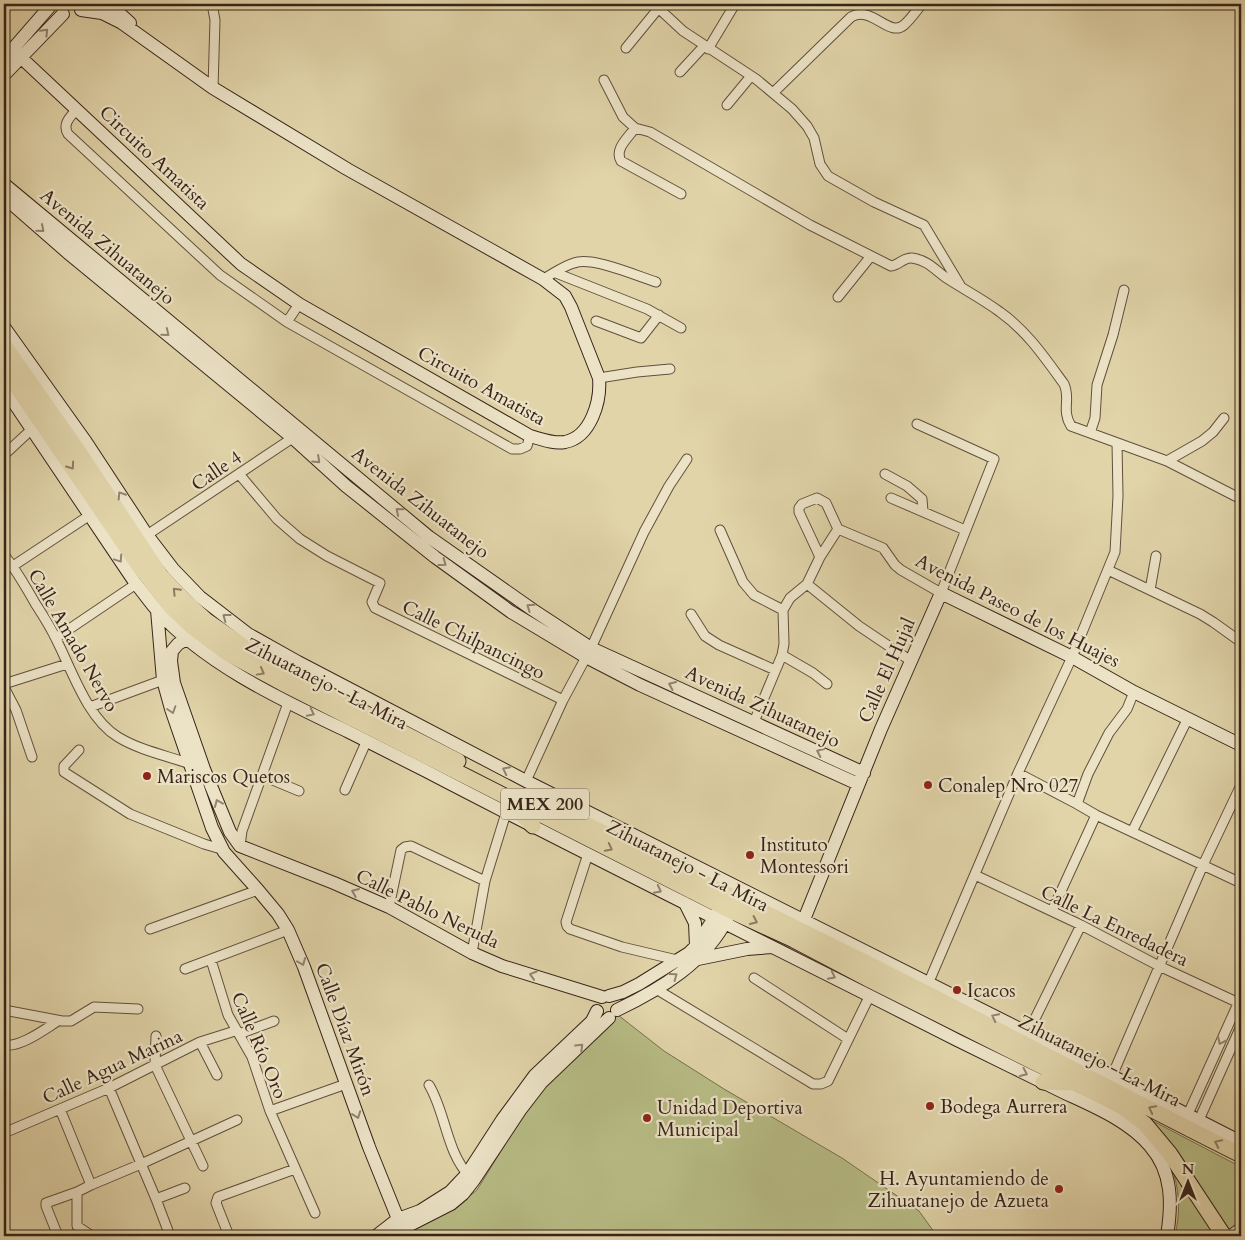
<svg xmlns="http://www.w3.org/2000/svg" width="1245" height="1240" font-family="Cardo,serif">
	<rect width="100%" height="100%" fill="#e1d4a9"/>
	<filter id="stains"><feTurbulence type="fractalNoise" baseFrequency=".004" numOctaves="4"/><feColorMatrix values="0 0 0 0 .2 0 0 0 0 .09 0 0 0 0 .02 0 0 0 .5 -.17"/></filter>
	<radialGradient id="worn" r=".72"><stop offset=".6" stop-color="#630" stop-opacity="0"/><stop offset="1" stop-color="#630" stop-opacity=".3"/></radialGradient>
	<path fill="#b7bc85" stroke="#77704f" d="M618 1015 664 1051 724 1089 842 1158 919 1211 937 1236H402L460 1204 477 1190 528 1107 550 1082 594 1041Z
		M1151 1120 1241 1167V1226L1230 1234Z
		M1179 1172 1219 1236H1175C1180 1213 1180 1197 1174 1174Z"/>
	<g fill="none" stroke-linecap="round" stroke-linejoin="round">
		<defs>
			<path id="street" d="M212 4 215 20 213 88
				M654 4 683 31 756 79 792 109 807 126 814 138 820 164 828 176 874 202 924 225 960 285
				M626 48 662 4
				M708 49 735 4
				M680 72 704 46
				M604 80 623 117 635 128 650 132 810 225 891 266C899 265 904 257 912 258 928 260 936 271 948 279 965 290 984 300 1000 312 1027 331 1045 358 1064 384 1071 399 1061 410 1071 426L1167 461 1241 499
				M773 93 851 17C872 5 889 38 904 25 911 19 916 11 922 4
				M727 105 751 76
				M77 109C70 117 62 124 68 134L220 275 287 322 512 449H520L527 446 530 436
				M635 128C628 138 614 149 621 161L681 194
				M556 273 647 309 681 328
				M543 279C553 274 563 266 574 263 592 256 637 276 656 282
				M838 297 871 256
				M596 321 641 338 659 315
				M287 322 299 304
				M599 378 637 372 670 369
				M1090 433 1095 418 1097 385 1113 335 1124 290
				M4 455 32 429
				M1167 461 1202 441 1213 432 1224 418
				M239 474 277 519 300 539 327 556 380 583 372 602 375 608 563 700
				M885 474 907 486 922 499 923 511
				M891 498 965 530
				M720 530 743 582 754 595 783 610
				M147 535 297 435
				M4 555C16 569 25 586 35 603 42 614 50 626 56 639 72 670 87 718 118 737 141 751 169 756 193 765
				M820 557 799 512V508L802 504 817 498 826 503 838 529 883 548 895 565 901 570 941 593 994 459 917 424
				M13 566 90 515
				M1108 570 1200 614 1213 622 1241 642
				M807 584 859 626 911 661
				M1150 590 1156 556
				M691 614 705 636 719 645 775 670
				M56 638 136 584
				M782 655 813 673 827 684
				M4 684 67 664
				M4 687 16 710 32 757
				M90 707 163 680
				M754 722 782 655 784 644 783 610 790 598 807 584 820 557 838 529
				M79 750 64 766V772L130 814 204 844 221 849
				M1018 773 1077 804 1096 815 1241 883
				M263 776 299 791
				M526 781 563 700 591 648 644 532 669 486 687 459
				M345 790 367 740
				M1077 804 1088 774 1109 733 1127 709 1134 692
				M1132 832 1188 718
				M240 846 242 831 288 703
				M588 854 566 922 567 926 570 929 622 947 677 960
				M975 875 1081 925 1159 966 1241 1004
				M389 907 401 850 405 847 411 846 485 881
				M1052 911 1096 815
				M150 929 258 890
				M472 953 485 881 506 813
				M211 960 228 1015 252 1057 270 1111 315 1213
				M185 969 288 930
				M754 978 848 1039
				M928 984 1018 773 1072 657 1115 552 1118 496 1117 443
				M656 989 813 1084H821L828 1081 870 995
				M4 1010 62 1021H71L94 1007 138 1009
				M1028 1033 1081 925
				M239 1034 274 1021
				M156 1036 155 1065 203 1166
				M200 1042 217 1075
				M4 1045C20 1048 45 1029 58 1021
				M1112 1076 1203 865 1241 785
				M429 1085C446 1113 446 1152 470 1177
				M109 1088 156 1199 170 1236
				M60 1109 91 1185
				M270 1111 346 1084
				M1188 1114 1241 997
				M1199 1120 1241 1026
				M4 1133 109 1088 200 1042 235 1031
				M77 1192V1226L92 1236
				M156 1199 185 1188
				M58 1236 46 1206V1203L77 1192 91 1185 141 1164 237 1120
				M229 1236 216 1203 218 1197 295 1169"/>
			<path id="secondary" d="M109 4 130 23
				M13 50 241 264 299 304 530 436C541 439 553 444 565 442 591 437 601 401 599 378L571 307 565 296 543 279 347 169 213 88 122 23 102 13 81 10
				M4 59 52 4
				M4 75 63 14
				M4 184 429 537 533 610 591 648 864 773
				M4 197 67 252 293 438 346 486 435 557 511 612 586 657 640 685 858 784
				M4 327 86 442 147 535 173 569 200 597 248 634 298 662 526 781 1028 1033 1241 1142
				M4 388 136 584C143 592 149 601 156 609 204 664 282 700 347 731 373 744 400 758 426 771 602 863 780 950 957 1040 993 1058 1029 1075 1065 1093 1095 1107 1129 1121 1150 1146 1173 1172 1172 1205 1167 1236
				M157 610 163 680 171 709 212 828 224 852 258 890 278 914 288 930 304 967 369 1147 398 1219
				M188 638 178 644 172 651 171 661 174 683 204 769 230 832 240 846 334 883 389 907 472 953 502 966 602 997
				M685 903 695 923 696 946
				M801 927 881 729 941 593 1072 657 1134 692 1241 745
				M698 959 747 949 772 947
				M609 996 623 992 639 984 689 953 696 946 718 912
				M617 1010C661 989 706 962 728 917
				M376 1236 398 1219 420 1211 450 1192 467 1174 502 1120 535 1075 592 1021 597 1011
				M394 1236 402 1229 451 1204 463 1194 474 1180 521 1109 541 1083 609 1018
				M1231 1236 1241 1229"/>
			<path id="highway" d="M4 345 77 449 161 576 186 602 207 621 252 652 312 686 458 761
				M4 368 139 566 170 606 191 626 227 653 282 683 731 911 794 940 870 980 1121 1106 1145 1124 1170 1154 1224 1236
				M509 801 533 826
				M545 804C656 858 766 912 875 967 998 1029 1119 1094 1241 1155
				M1043 1082 1069 1083"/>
		</defs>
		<use href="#street" stroke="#62503d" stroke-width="11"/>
		<use href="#secondary" stroke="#372419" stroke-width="14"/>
		<use href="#highway" stroke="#372419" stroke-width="17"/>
		<use href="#street" stroke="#ece3c7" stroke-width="9"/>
		<use href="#secondary" stroke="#ece3c7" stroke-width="12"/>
		<use href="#highway" stroke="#e1d4a9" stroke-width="15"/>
	</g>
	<defs><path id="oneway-chevron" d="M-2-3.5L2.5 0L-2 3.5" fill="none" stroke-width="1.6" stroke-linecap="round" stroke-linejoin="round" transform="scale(1.25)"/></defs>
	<g stroke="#928470">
		<use href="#oneway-chevron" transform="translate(45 32) rotate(-46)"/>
		<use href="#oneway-chevron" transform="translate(41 229) rotate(41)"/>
		<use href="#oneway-chevron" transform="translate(166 333) rotate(39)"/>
		<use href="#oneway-chevron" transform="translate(317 460) rotate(43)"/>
		<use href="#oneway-chevron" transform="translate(121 495) rotate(-123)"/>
		<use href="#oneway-chevron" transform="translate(399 511) rotate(-140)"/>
		<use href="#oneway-chevron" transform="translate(119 559) rotate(56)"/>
		<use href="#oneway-chevron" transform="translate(443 563) rotate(36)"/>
		<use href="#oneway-chevron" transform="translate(530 607) rotate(-145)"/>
		<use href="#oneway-chevron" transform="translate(226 617) rotate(-143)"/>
		<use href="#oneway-chevron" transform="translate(672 685) rotate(-156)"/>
		<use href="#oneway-chevron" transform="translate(172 710) rotate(72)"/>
		<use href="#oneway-chevron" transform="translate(311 713) rotate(26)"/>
		<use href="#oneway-chevron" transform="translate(820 752) rotate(-155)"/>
		<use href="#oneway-chevron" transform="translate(506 770) rotate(-153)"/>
		<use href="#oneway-chevron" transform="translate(218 803) rotate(-113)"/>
		<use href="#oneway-chevron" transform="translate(658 890) rotate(27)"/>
		<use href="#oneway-chevron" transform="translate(355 892) rotate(-157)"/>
		<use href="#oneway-chevron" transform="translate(302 962) rotate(68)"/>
		<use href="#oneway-chevron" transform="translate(533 975) rotate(-163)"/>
		<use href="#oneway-chevron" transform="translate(674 976) rotate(-36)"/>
		<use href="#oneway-chevron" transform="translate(832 976) rotate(27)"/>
		<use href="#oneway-chevron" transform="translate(995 1017) rotate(-154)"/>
		<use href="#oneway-chevron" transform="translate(1221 1041) rotate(115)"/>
		<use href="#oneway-chevron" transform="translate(580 1047) rotate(-44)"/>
		<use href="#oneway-chevron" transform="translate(1024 1073) rotate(25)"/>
		<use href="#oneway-chevron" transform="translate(357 1115) rotate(70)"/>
	</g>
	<g stroke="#8c7c61">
		<use href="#oneway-chevron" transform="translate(71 466) rotate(55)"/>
		<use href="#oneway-chevron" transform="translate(176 591) rotate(-134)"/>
		<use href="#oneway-chevron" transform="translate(261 672) rotate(29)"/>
		<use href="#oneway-chevron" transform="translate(609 848) rotate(27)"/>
		<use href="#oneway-chevron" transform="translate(754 921) rotate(25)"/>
		<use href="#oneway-chevron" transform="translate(1152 1109) rotate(-153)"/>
		<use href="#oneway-chevron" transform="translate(1218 1143) rotate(-154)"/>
	</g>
	<g fill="#8f2418" stroke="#ece3c7" stroke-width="2">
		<circle cx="147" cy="776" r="5"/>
		<circle cx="928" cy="785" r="5"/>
		<circle cx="750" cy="855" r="5"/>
		<circle cx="957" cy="990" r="5"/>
		<circle cx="930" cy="1106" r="5"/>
		<circle cx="647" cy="1118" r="5"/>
		<circle cx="1059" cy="1189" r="5"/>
	</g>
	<g text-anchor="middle" stroke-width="4.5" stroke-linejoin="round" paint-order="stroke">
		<rect fill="#ece3c7" stroke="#6d5d4d" stroke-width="1" x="501" y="788.5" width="88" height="31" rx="4"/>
		<g font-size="18" font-weight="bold" fill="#372419">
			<text x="545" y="810">MEX 200</text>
		</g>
		<g font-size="19" fill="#372419" stroke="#ece3c7">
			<text transform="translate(155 157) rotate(43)" y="7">Circuito Amatista</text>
			<text transform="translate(108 246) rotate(40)" y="7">Avenida Zihuatanejo</text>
			<text transform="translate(482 385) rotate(29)" y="7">Circuito Amatista</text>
			<text transform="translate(216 470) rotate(-34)" y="7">Calle 4</text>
			<text transform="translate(421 502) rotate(38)" y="7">Avenida Zihuatanejo</text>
			<text transform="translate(1018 610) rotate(27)" y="7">Avenida Paseo de los Huajes</text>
			<text transform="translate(474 639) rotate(26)" y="7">Calle Chilpancingo</text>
			<text transform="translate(74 640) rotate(60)" y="7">Calle Amado Nervo</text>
			<text transform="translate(886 670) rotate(-66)" y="7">Calle El Hujal</text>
			<text transform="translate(327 683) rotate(27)" y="7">Zihuatanejo - La Mira</text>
			<text transform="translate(763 706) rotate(25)" y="7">Avenida Zihuatanejo</text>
			<text transform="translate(688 865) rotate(27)" y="7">Zihuatanejo - La Mira</text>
			<text transform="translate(428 908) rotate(26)" y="7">Calle Pablo Neruda</text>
			<text transform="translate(1115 925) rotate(26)" y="7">Calle La Enredadera</text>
			<text transform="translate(346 1029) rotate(70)" y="7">Calle Díaz Mirón</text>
			<text transform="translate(260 1045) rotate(67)" y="7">Calle Río Oro</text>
			<text transform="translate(1100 1060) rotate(27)" y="7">Zihuatanejo - La Mira</text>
			<text transform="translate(112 1066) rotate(-25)" y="7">Calle Agua Marina</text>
		</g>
		<g font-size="19" fill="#372419" stroke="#ece3c7" text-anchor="start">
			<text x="157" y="783">Mariscos Quetos</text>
			<text x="938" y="792">Conalep Nro 027</text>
			<text x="760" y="851">Instituto<tspan x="760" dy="22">Montessori</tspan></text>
			<text x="967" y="997">Icacos</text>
			<text x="940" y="1113">Bodega Aurrera</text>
			<text x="657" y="1114">Unidad Deportiva<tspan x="657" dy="22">Municipal</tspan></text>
			<text x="1049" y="1185" text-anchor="end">H. Ayuntamiendo de<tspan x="1049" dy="22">Zihuatanejo de Azueta</tspan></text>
		</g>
	</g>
	<rect width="1245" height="1240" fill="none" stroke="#e1d4a9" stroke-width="20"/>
	<rect x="5" y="5" width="1235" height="1230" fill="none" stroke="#372419" stroke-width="2.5"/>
	<rect x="10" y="10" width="1225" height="1220" fill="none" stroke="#372419"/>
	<g transform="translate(1188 1182)" stroke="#ece3c7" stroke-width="4" paint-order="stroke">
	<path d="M0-4L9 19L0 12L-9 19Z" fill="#372419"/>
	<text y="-8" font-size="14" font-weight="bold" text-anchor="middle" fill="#372419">N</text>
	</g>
	<rect width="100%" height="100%" filter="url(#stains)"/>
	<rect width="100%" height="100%" fill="url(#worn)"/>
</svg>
